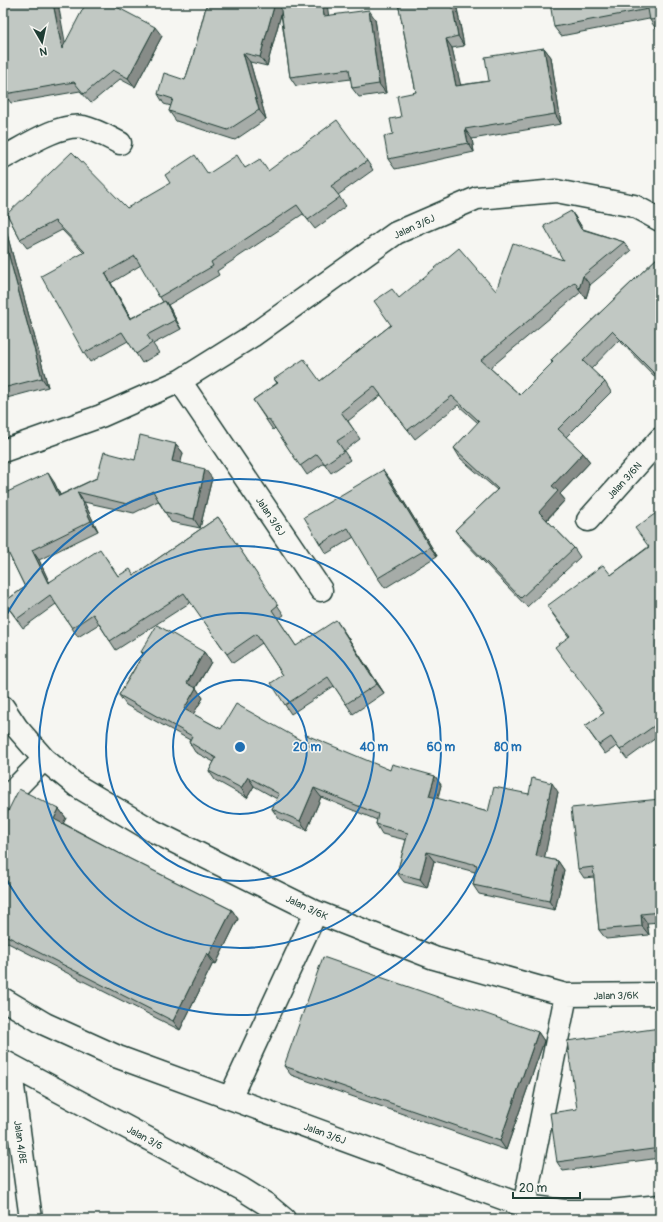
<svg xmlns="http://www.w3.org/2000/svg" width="663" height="1222" font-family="Pangolin,sans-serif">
	<rect width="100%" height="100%" fill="#f6f6f2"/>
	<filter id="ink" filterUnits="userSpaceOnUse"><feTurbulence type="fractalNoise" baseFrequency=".025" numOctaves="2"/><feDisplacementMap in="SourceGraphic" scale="8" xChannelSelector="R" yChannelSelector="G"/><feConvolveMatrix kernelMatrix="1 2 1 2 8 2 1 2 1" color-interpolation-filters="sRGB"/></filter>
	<g filter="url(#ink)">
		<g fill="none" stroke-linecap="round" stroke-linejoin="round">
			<defs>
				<path id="minor" d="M3 158C24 147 59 123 83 127 96 130 108 137 120 143
					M180 381 321 590
					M3 451 101 416 180 381 252 336 396 233 477 198 556 191 634 206 660 220
					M588 520 660 439
					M3 707 17 728 44 759 77 786 153 831 316 912 434 958 566 995 660 994
					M3 801 44 759
					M3 999 45 1024 118 1057 524 1206 564 1211H611L660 1206
					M3 1061 242 1189 266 1204 284 1219
					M10 1065 31 1219
					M230 1098 316 912
					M524 1206 566 995"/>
			</defs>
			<use href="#minor" stroke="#1f3d34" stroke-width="25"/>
			<use href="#minor" stroke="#f6f6f2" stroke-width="22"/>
		</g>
		<path fill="#a6aca8" stroke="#1f3d34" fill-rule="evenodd" d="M3 3 65 42 162 36 135 87 120 79 91 103 80 91 11 103 8 99 3 100Z
			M207 3 329 16 375 19 386 93 359 97 352 88 351 79 296 86 290 77 281 14 267 66 250 62 266 119 235 140 176 121 169 111 171 106 164 104 158 94 185 80 193 56Z
			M398 3H456L464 46 452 48 460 85 489 81 544 48 551 57 561 124 472 139 474 152 395 169 388 159 393 134 401 117 416 92Z
			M660 3V29H656L650 20 649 19 561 36 554 27Z
			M367 161 373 170 338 195 346 206 315 229 303 214 217 271 219 275 168 305 171 310 181 329 153 344 159 353 142 363 128 341 90 362 84 353V253L62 230 27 248 20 239 7 214 127 208 208 174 245 168 268 171ZM141 265 163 302 131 318 111 283Z
			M571 211 578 221 583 229 624 242 631 251 590 285 586 298 581 292 490 368 520 395 552 363 551 360 660 255V382L619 340 591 369 605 382 611 392 566 437 583 453 590 462 560 494 565 500 547 520 574 548 580 557 527 607 462 539 455 530 497 490 460 458 454 448 478 423 458 405 415 439 381 395 348 421 360 439 344 451 350 460 331 473 324 463 307 475 275 428 273 430 253 400 277 383 274 379 320 381 391 325 399 298 496 291 563 260Z
			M3 219 48 387 3 399Z
			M176 444 183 453 180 463 212 478 200 528 171 522 165 512 158 501 134 513 84 502 98 531 39 560 49 582 106 558 118 576 134 575 218 517 284 615 278 619 296 646 343 630 384 693 353 714 334 686 291 714 285 705 283 675 262 643 233 663 191 602 116 650 99 624 78 637 56 604 23 628 4 602 25 587 7 550 3 552V494L54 482 60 495 135 460Z
			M390 479 437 556 385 588 378 578 354 537 326 554 320 544Z
			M660 512V735L627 759 617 746 605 754 585 726 604 713 569 637 547 606 611 575 648 547Z
			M141 652H204L211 662 196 688 203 698 193 714 221 729 311 746 390 770 435 776 441 785 437 799 488 812 529 794 558 792 544 858 558 861 564 870 555 910 479 894 473 885 475 872 434 861 427 888 404 882 397 873 406 840 382 834 376 824 377 820 321 797 307 830 279 819 272 809 277 799 254 786 247 798 215 780 209 771 214 762 195 752 189 742 190 740 126 705 119 695 143 654Z
			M660 799V922L647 923 649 935 606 939 599 930 594 877 584 878 578 869Z
			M59 809 66 818 63 823 130 859 232 910 238 919 216 964 213 963 180 1030 4 941 3 939V821Z
			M660 1028V1158L563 1171 557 1162 577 1109Z
			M538 1032 544 1041 506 1150 291 1075 284 1066Z"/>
		<path fill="#878c88" stroke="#1f3d34" d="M53 3H58L68 58 62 49Z
			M275 3H284L267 66 260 57Z
			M322 3H327L330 26 324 16Z
			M452 3H456L464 46 458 36Z
			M369 10 375 19 386 93 379 84Z
			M155 27 162 36 135 87 128 78Z
			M446 39 452 48 463 95 456 86Z
			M544 48 551 57 561 124 555 114Z
			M243 53 250 62 266 119 259 110Z
			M465 129 472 139 474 152 468 143Z
			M571 211 578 221 588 238 581 229Z
			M3 219 48 387 42 378 3 234Z
			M105 273 111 283 136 328 130 319Z
			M583 276 590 285 586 298 579 289Z
			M165 301 171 310 181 329 175 320Z
			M176 444 183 453 179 470 172 461Z
			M583 453 590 462 560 494 565 500 545 521 539 512 552 486Z
			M205 469 212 478 200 528 194 519Z
			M383 470 390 479 437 556 430 547Z
			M48 473 54 482 65 505 59 496Z
			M77 492 84 502 98 531 91 521Z
			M32 550 39 560 54 592 48 583Z
			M336 620 343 630 384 693 377 684Z
			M204 652 211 662 193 692 187 683Z
			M196 688 203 698 191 718 184 709Z
			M435 776 441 785 436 806 429 796Z
			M248 777 254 786 247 798 241 788Z
			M552 783 558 792 543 865 536 856Z
			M314 788 321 797 307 830 300 821Z
			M59 809 66 818 61 828 54 819Z
			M427 852 434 861 427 888 420 879Z
			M558 861 564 870 555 910 549 901Z
			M232 910 238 919 216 964 209 955Z
			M641 914 647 923 649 935 642 926Z
			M207 953 213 963 180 1030 173 1021Z
			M538 1032 544 1041 506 1150 500 1141Z"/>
		<path fill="#c1c8c3" stroke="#1f3d34" d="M3 3H53L62 49 86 3H109L155 27 128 78 113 70 84 94 74 82 5 94 4 90H3Z
			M207 3H275L260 57 243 53 259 110 228 130 169 111 173 99 158 94 164 73 185 80 193 56Z
			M280 3H322L324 16 369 10 379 84 352 88 349 69 290 77Z
			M398 3H452L458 36 446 39 456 86 489 81 485 57 544 48 555 114 465 129 468 143 388 159 384 136 393 134 390 119 401 117 397 96 416 92Z
			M550 3H660V19L650 20 648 9 554 27Z
			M660 50V55L658 53Z
			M337 120 367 161 331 186 340 197 308 220 297 205 211 262 213 266 159 297 135 256 105 273 130 319 165 301 175 320 147 335 152 343 136 354 122 332 84 353 41 276 85 252 55 221 20 239 7 214 72 152 127 208 170 183 165 175 195 155 208 174 237 155 245 168 260 159 268 171Z
			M571 211 581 229 624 242 583 276 579 289 575 282 481 360 520 395 553 362 551 360 660 255V379L612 331 583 361 605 382 558 429 583 453 552 486 558 491 539 512 574 548 521 598 455 530 498 489 454 448 479 421 452 396 408 430 374 386 341 412 354 430 337 441 344 451 325 464 317 454 300 466 269 419 267 420 253 400 278 383 274 379 304 359 320 381 391 325 374 301 392 289 399 298 459 248 496 291 513 243 563 260 544 226Z
			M3 234 42 378 3 388Z
			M140 435 176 444 172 461 205 469 194 519 165 512 153 491 127 504 77 492 91 521 32 550 48 583 100 549 118 576 130 569 134 575 218 517 278 605 272 610 296 646 336 620 377 684 346 704 328 677 285 705 271 683 283 675 256 634 227 654 184 593 110 641 93 614 72 628 50 595 17 619 4 602 25 587 3 542V494L48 473 59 496 97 478 104 452 135 460Z
			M383 470 430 547 378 578 348 528 320 544 304 517Z
			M659 511 660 512V734L654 726 620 750 611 737 599 745 585 726 604 713 555 647 570 636 547 606 603 565 611 575 649 547 635 528Z
			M157 625 204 652 187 683 196 688 184 709 221 729 236 704 311 746 304 734 390 770 392 764 435 776 429 796 488 812 494 787 529 794 532 778 552 783 536 856 558 861 549 901 473 885 477 865 427 852 420 879 397 873 408 833 376 824 378 814 314 788 300 821 272 809 279 794 248 777 241 788 209 771 216 758 189 742 192 736 119 695 144 653 141 652Z
			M19 789 59 809 54 819 130 859 232 910 209 955 207 953 173 1021 3 934V921L6 916 3 915V821Z
			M660 799V912L641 914 642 926 599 930 593 867 578 869 571 808Z
			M323 957 538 1032 500 1141 284 1066Z
			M660 1028V1148L557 1162 550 1113 577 1109 567 1041Z"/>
	</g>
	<g fill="none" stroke="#1f6fb2" stroke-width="2">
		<circle cx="240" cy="747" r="67"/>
		<circle cx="240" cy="747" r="134"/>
		<circle cx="240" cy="747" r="201"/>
		<path d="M3 621A268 268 0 1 1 3 873"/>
	</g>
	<g text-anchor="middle" stroke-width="3" stroke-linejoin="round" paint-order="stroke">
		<g font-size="10" fill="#1f3d34" stroke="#f6f6f2">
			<text transform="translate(414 226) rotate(-25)" y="4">Jalan 3/6J</text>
			<text transform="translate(624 480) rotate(-48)" y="4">Jalan 3/6N</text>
			<text transform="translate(271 516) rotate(56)" y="4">Jalan 3/6J</text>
			<text transform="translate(307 907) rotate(25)" y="4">Jalan 3/6K</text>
			<text transform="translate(616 995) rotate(-1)" y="4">Jalan 3/6K</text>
			<text transform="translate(325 1133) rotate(20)" y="4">Jalan 3/6J</text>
			<text transform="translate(145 1137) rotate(28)" y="4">Jalan 3/6</text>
			<text transform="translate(21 1142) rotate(82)" y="4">Jalan 4/8E</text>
		</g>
	</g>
	<circle cx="240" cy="747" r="6" fill="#1f6fb2" stroke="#f6f6f2" stroke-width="2"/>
	<g font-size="12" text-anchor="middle" font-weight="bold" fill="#1f6fb2" stroke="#f6f6f2" stroke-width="3" stroke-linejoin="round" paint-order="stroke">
		<text x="307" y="751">20 m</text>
		<text x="374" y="751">40 m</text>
		<text x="441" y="751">60 m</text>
		<text x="508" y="751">80 m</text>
	</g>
	<rect width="663" height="1222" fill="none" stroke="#f6f6f2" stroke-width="16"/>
	<rect x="8" y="8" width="647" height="1206" fill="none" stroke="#1f3d34" stroke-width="1.5" filter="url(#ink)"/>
	<g transform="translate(42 42) rotate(171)" stroke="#f6f6f2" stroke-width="3" paint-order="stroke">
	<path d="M0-3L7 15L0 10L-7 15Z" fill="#1f3d34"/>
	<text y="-6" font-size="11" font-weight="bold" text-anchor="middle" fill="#1f3d34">N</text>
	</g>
	<path d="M513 1192v6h67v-6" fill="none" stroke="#1f3d34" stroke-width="2"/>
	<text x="519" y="1192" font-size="12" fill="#1f3d34" stroke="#f6f6f2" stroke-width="3" paint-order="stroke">20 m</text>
</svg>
